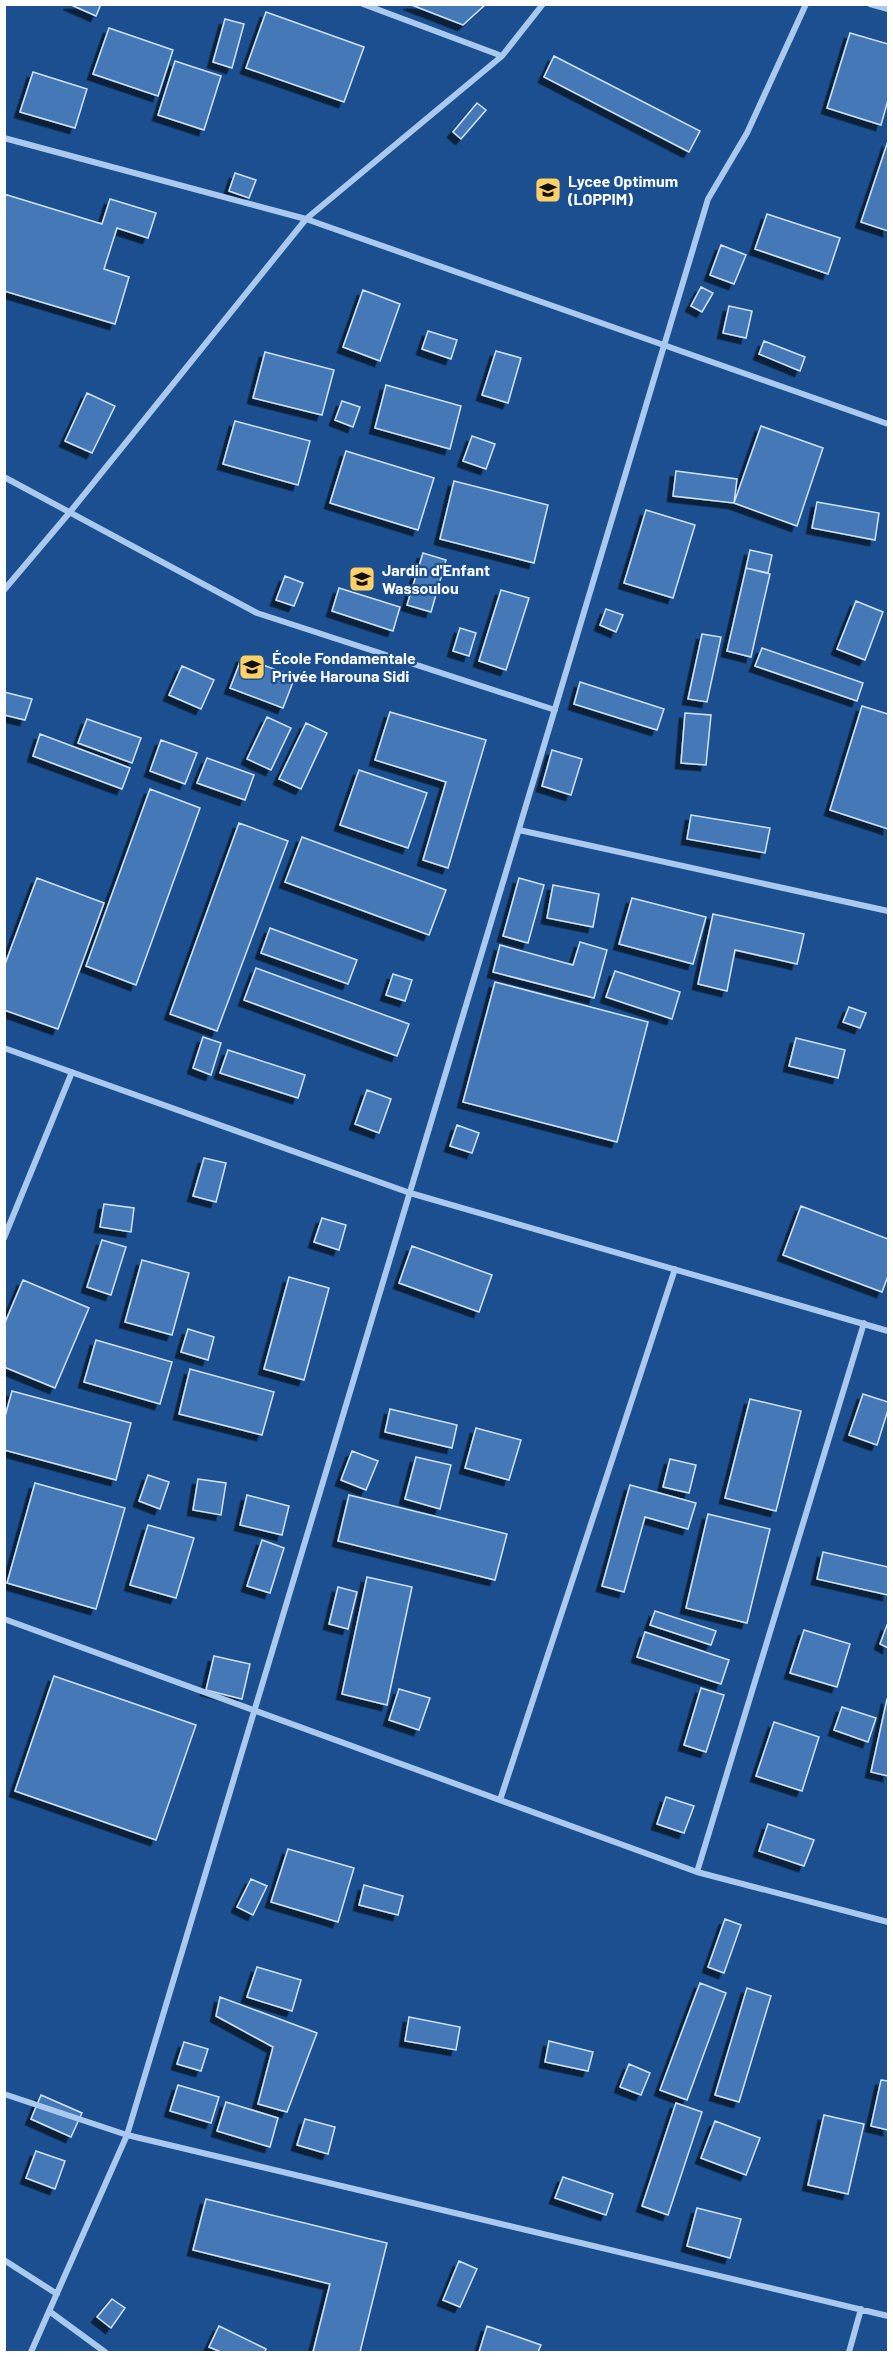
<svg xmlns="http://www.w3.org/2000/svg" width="893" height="2357" font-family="Barlow,sans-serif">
	<defs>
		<filter id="shadow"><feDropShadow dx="-5.5" dy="5.5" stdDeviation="0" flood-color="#0009"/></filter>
	</defs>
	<rect width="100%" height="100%" fill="#1b4f8f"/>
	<path fill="#4478b7" stroke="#cfe3fa" stroke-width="1.5" filter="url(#shadow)" d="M69 4H101L96 16Z
		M409 4H486L463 25Z
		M266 12 364 47 344 102 246 68Z
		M225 19 244 24 232 68 213 62Z
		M109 28 173 50 158 96 93 74Z
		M850 33 888 44V100L881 125 827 108Z
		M554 56 700 131 689 152 544 77Z
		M175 61 221 76 204 130 158 115Z
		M33 72 87 89 75 128 20 112Z
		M477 103 486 110 461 139 453 132Z
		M888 141V231L861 222Z
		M235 173 256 180 249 198 229 191Z
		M4 194 102 224 110 199 156 213 148 238 117 228 104 269 129 277 115 324 4 291Z
		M767 214 840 238 828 274 755 249Z
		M721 245 746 255 734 284 710 275Z
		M701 287 713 293 702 312 691 306Z
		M363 290 400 304 380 361 343 347Z
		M729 306 752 311 746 338 723 333Z
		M428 331 457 340 451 359 422 349Z
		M764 341 805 357 800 371 759 354Z
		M496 351 521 358 508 403 482 395Z
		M265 352 334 370 322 415 253 398Z
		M386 385 461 406 450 449 375 428Z
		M87 393 115 406 92 453 65 441Z
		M342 401 360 407 353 427 335 420Z
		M235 421 310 441 298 485 223 464Z
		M761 426 823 448 797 526 734 503Z
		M472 436 495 444 486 469 463 461Z
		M346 451 434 478 418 530 330 503Z
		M676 471 737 479 734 503 673 496Z
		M454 481 548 505 534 563 440 539Z
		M817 502 879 513 875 540 812 528Z
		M646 510 695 525 673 598 624 583Z
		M750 550 772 555 768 573 746 568Z
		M423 553 446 560 431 612 407 605Z
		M746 568 770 574 751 657 727 651Z
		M285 576 303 583 294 606 276 600Z
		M339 588 400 607 393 631 332 611Z
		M501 590 529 598 506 670 479 661Z
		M856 601 883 612 865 660 837 649Z
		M606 609 623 615 616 632 600 625Z
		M460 628 476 633 469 656 453 651Z
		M702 634 721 637 707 702 688 699Z
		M762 648 863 683 857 701 755 666Z
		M242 657 295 677 283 708 230 688Z
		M182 666 214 680 201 709 169 695Z
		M580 682 664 709 657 730 574 704Z
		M4 692 32 699 25 720 4 715Z
		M862 706 888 714V829L830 810Z
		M390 712 486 740 448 868 423 860 446 782 375 760Z
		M685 713 711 715 706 765 681 763Z
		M267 717 291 728 271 770 247 759Z
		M87 719 141 738 132 763 78 743Z
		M306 723 327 733 301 789 279 779Z
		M40 734 130 768 122 789 33 756Z
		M161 740 197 753 185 784 150 771Z
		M552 750 582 759 571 795 542 786Z
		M207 758 254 775 245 800 197 783Z
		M359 770 427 793 408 848 340 825Z
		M150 789 200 808 136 985 86 966Z
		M691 815 770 828 765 853 687 839Z
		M239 823 288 841 217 1031 170 1014Z
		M302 837 446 890 429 935 285 882Z
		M37 878 104 903 58 1029 4 1010V967Z
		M519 878 544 885 528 943 503 936Z
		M553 885 599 894 593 927 547 918Z
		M632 898 706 917 693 964 619 944Z
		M713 914 804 934 797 964 735 950 727 991 698 984Z
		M270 928 357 960 348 984 261 953Z
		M580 942 607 950 594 998 493 972 500 945 573 965Z
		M256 968 409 1024 397 1056 244 1000Z
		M615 971 680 992 672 1019 606 997Z
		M393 974 412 980 405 1001 386 995Z
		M495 982 648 1022 617 1142 463 1102Z
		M849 1007 866 1013 860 1028 843 1022Z
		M203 1037 221 1043 211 1075 193 1068Z
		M796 1038 845 1050 838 1078 789 1066Z
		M228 1050 305 1075 298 1098 220 1073Z
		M367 1090 391 1099 379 1133 355 1124Z
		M457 1125 479 1133 472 1153 450 1146Z
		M204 1158 226 1163 216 1202 193 1196Z
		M104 1204 134 1208 131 1232 100 1227Z
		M801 1206 888 1239V1276L882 1292 783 1255Z
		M322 1218 346 1225 339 1250 314 1242Z
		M102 1240 126 1247 111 1295 87 1287Z
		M412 1246 492 1275 479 1312 399 1283Z
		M142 1260 189 1273 172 1335 125 1322Z
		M289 1277 329 1288 304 1380 264 1369Z
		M23 1280 89 1308 55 1388 4 1367V1325Z
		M188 1329 214 1337 208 1360 181 1352Z
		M96 1340 172 1362 160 1404 84 1382Z
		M190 1369 274 1392 262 1435 179 1414Z
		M12 1391 131 1423 116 1480 4 1450V1420Z
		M863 1394 888 1402V1410L877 1445 849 1435Z
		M750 1399 801 1411 776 1511 725 1498Z
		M390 1409 457 1425 452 1448 385 1432Z
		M476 1428 521 1440 509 1480 465 1468Z
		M352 1451 378 1461 366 1490 341 1480Z
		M416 1457 451 1465 440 1509 405 1499Z
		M670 1459 696 1465 689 1493 663 1487Z
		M148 1475 169 1482 160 1509 139 1501Z
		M198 1479 226 1483 221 1515 193 1510Z
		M35 1483 125 1508 96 1609 7 1583Z
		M630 1485 696 1503 688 1529 645 1517 624 1592 602 1586Z
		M247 1495 289 1506 282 1535 240 1525Z
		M349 1495 507 1534 495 1580 338 1541Z
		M708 1514 770 1529 747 1623 686 1608Z
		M148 1525 194 1538 176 1598 130 1585Z
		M262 1540 284 1548 270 1593 247 1586Z
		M823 1552 888 1567V1595L817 1579Z
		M367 1577 412 1587 387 1705 342 1694Z
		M338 1587 357 1592 348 1629 329 1624Z
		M655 1611 716 1631 711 1645 650 1625Z
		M887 1625 888 1626V1648L880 1644Z
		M804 1630 850 1644 837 1687 790 1673Z
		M645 1632 729 1660 721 1684 637 1657Z
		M214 1656 250 1664 242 1699 206 1690Z
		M54 1676 196 1725 156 1840 15 1791Z
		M701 1688 724 1695 706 1752 684 1745Z
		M399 1689 430 1698 419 1730 389 1720Z
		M887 1699H888V1776L871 1772Z
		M842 1707 876 1718 868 1742 834 1730Z
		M774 1722 819 1737 802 1791 756 1776Z
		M666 1797 694 1806 684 1833 657 1824Z
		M768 1824 814 1840 804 1866 759 1851Z
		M288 1849 354 1868 338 1922 271 1902Z
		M251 1879 267 1886 253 1915 237 1907Z
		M364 1885 403 1896 398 1915 359 1905Z
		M725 1919 741 1925 724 1973 708 1967Z
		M257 1967 301 1980 292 2011 247 1997Z
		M700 1983 726 1993 687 2100 660 2090Z
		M747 1988 771 1996 739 2102 715 2095Z
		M220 1997 317 2033 287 2112 258 2104 273 2047 216 2016Z
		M409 2017 460 2027 456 2050 405 2041Z
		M549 2041 593 2052 588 2071 545 2062Z
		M184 2042 208 2049 201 2071 177 2064Z
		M629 2064 650 2073 641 2095 620 2087Z
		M881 2080 888 2081V2130L871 2126Z
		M178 2085 219 2097 211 2123 170 2111Z
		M41 2095 82 2113 71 2137 31 2119Z
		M226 2102 278 2118 270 2147 217 2131Z
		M676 2103 702 2112 668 2215 642 2206Z
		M824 2115 864 2124 848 2194 808 2185Z
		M305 2119 335 2127 328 2154 297 2145Z
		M715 2121 760 2138 746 2175 701 2158Z
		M36 2151 65 2161 55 2189 26 2178Z
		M563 2177 613 2194 606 2215 555 2198Z
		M206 2199 387 2243 360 2352H313L330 2284 193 2250Z
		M697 2208 741 2219 730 2258 687 2246Z
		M459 2261 477 2269 460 2307 443 2300Z
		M112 2299 125 2308 111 2328 97 2317Z
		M219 2326 266 2349 265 2352H221L209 2347Z
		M487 2326 541 2345 538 2352H479Z"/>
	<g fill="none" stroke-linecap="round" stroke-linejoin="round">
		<path stroke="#a9c9ee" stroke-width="6" d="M363 4 502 56
			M870 4 888 9
			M4 138 306 219 888 424
			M4 477 257 613 555 710
			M4 590 70 512 306 219 502 56 543 4
			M519 830 888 911
			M4 1048 410 1193 888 1331
			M4 1238 72 1072
			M4 1619 697 1872 888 1922
			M500 1800 675 1269
			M697 1872 864 1323
			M4 2094 127 2135 888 2316
			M4 2260 57 2294
			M49 2311 105 2352
			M31 2352 127 2135 708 199 747 133 806 4
			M849 2352 861 2309"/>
	</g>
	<defs>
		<symbol id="school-square" viewBox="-11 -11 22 22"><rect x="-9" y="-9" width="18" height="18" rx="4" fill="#ffd166" stroke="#1b4f8f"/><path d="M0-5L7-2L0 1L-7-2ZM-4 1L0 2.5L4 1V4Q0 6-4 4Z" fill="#111"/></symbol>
	</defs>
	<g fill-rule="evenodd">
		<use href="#school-square" x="533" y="175" width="30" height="30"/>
		<use href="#school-square" x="347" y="564" width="30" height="30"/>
		<use href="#school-square" x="237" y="652" width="30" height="30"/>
	</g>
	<g text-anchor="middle" stroke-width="4.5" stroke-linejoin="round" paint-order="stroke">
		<g font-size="16" font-weight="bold" fill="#fff" stroke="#1b4f8f" text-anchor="start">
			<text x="568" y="187">Lycee Optimum<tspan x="568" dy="18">(LOPPIM)</tspan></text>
			<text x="382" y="576">Jardin d'Enfant<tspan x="382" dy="18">Wassoulou</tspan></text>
			<text x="272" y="664">École Fondamentale<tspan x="272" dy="18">Privée Harouna Sidi</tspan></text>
		</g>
	</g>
	<rect width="893" height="2357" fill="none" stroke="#ffffff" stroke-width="12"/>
</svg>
